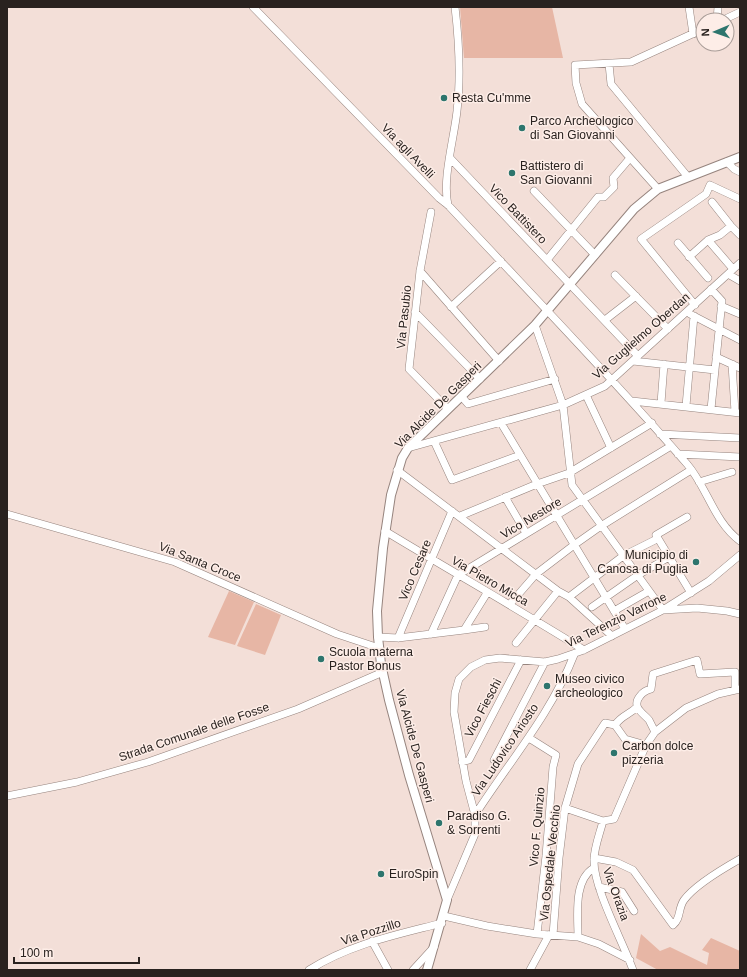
<svg xmlns="http://www.w3.org/2000/svg" width="747" height="977" font-family="Helvetica,sans-serif">
  <style>
    .green { fill: #e7b6a5 }
    .lines { fill: none; stroke-linecap: round; stroke-linejoin: round }
    .minor-casing { stroke: #96847e; stroke-width: 8 }
    .tertiary-casing { stroke: #96847e; stroke-width: 10 }
    .minor { stroke: #fff; stroke-width: 7 }
    .tertiary { stroke: #fff; stroke-width: 8 }
    .poi-dot { fill: #2d756d; stroke: #fdede7; stroke-width: 1.5 }
    .labels { text-anchor: middle; dominant-baseline: central; stroke-width: 3; stroke-linejoin: round; paint-order: stroke }
    .poi-label { font-size: 12px; fill: #29221f; stroke: #fdede7; text-anchor: start }
    .street-label { font-size: 12px; fill: #29221f; stroke: #fdede7 }
  </style>
  <rect width="100%" height="100%" fill="#f3dfd8"/>
  <path class="green" d="M460,7H552L563,58H464Z
    M229,591L254,602L235,645L208,637Z
    M256,604L281,615L265,655L237,646Z
    M641,934L660,951L670,947L707,965L709,953L702,950L711,938L740,951V970H658L636,958Z"/>
  <g class="lines">
    <defs>
      <path id="minor" d="M253,7L439,198L448,205C528,291 610,375 687,464C707,487 714,522 740,541
        M689,7L693,34
        M717,20L718,7
        M723,20L740,12
        M609,64L611,84L688,177
        M450,158L638,356
        M727,162L734,169L740,172
        M658,189L582,104L576,83L575,65L631,62L703,29
        M534,191L595,255
        M712,202L731,226L740,235
        M448,205C442,179 454,139 457,111C461,76 459,41 455,7
        M431,212L420,271L409,369L448,409
        M708,240L733,269
        M678,243L708,278
        M689,257L708,240L720,235L731,226
        M547,260L598,197H604L614,187L613,178L630,158
        M420,271L499,361
        M728,274L740,281
        M615,275L668,329
        M711,289L722,301L711,409
        M695,305L641,239L706,194L710,185L740,199
        M721,306L740,314
        M451,307L501,261
        M415,312L480,379
        M690,314L740,340
        M605,320L636,296
        M535,325L563,405L572,485L663,610L697,608L727,611L740,614
        M716,357L740,368
        M633,361L715,370
        M732,364L735,412
        M586,395L611,448
        M462,397L468,404L555,379
        M632,401L740,413
        M661,403L664,364
        M686,406L694,316
        M501,423L625,629
        M660,434L740,438
        M434,441L452,480L520,455
        M408,448L563,405L605,386L740,263
        M678,454L740,457
        M397,470L558,591L569,597L612,636
        M699,482L732,472
        M505,497L526,533
        M7,514L175,562L337,634L379,648
        M460,516L537,484L569,473L652,423
        M687,517L656,535L691,593
        M385,531C451,571 518,609 584,650
        M569,597L623,556L657,539
        M510,604L536,574L574,545L601,526L691,470
        M592,607L638,575L669,557
        M614,611L649,591
        M464,630L485,627
        M431,634L458,575L671,446
        M378,637L398,638L464,630L487,593
        M398,638L452,511
        M516,643L558,591
        M615,725L625,739L646,745
        M655,732C653,728 651,724 649,720C643,713 631,707 640,696C643,692 646,690 651,689L653,674L697,660L700,674L735,672V689
        M529,738L556,755L553,767L546,856L537,934
        M494,760L545,662
        M462,762L469,760L521,660
        M7,796L77,782L148,762L298,709L383,672
        M565,808L603,821
        M475,815C509,762 551,714 574,655
        M594,858L616,862L633,870L673,925C681,919 678,908 684,900C695,885 724,868 740,859
        M599,887L622,892L634,911
        M447,900L475,834V815L466,781L454,712L455,693L459,679L471,667L485,660L500,658L545,662L558,659L584,650L663,610L709,581L740,555
        M444,916L487,926L537,934L578,937L599,944L630,960
        M553,935L559,858L565,808L578,764L605,723L615,725C622,715 629,715 637,707
        M578,937C578,916 573,880 594,868
        M372,941L388,970
        M309,970C350,944 396,935 442,923
        M413,970L434,947
        M530,970L549,935
        M633,970C623,942 593,887 594,860C594,848 600,833 603,821L614,819L646,745L655,732L686,708L718,694L740,689"/>
      <path id="tertiary" d="M427,970L447,900L409,775L389,700L381,664L378,637L377,611L383,548L391,495L402,458L408,448L535,325L634,209L658,189L740,157"/>
    </defs>
    <use href="#minor" class="minor-casing"/>
    <use href="#tertiary" class="tertiary-casing"/>
    <use href="#minor" class="minor"/>
    <use href="#tertiary" class="tertiary"/>
  </g>
  <g class="poi-dot">
    <circle cx="444" cy="98" r="4"/>
    <circle cx="522" cy="128" r="4"/>
    <circle cx="512" cy="173" r="4"/>
    <circle cx="696" cy="562" r="4"/>
    <circle cx="321" cy="659" r="4"/>
    <circle cx="547" cy="686" r="4"/>
    <circle cx="614" cy="753" r="4"/>
    <circle cx="439" cy="823" r="4"/>
    <circle cx="381" cy="874" r="4"/>
  </g>
  <g class="labels">
    <g class="poi-label">
      <text x="452" y="98">Resta Cu'mme</text>
      <text x="530" y="121">Parco Archeologico<tspan x="530" dy="14">di San Giovanni</tspan></text>
      <text x="520" y="166">Battistero di<tspan x="520" dy="14">San Giovanni</tspan></text>
      <text x="688" y="555" text-anchor="end">Municipio di<tspan x="688" dy="14">Canosa di Puglia</tspan></text>
      <text x="329" y="652">Scuola materna<tspan x="329" dy="14">Pastor Bonus</tspan></text>
      <text x="555" y="679">Museo civico<tspan x="555" dy="14">archeologico</tspan></text>
      <text x="622" y="746">Carbon dolce<tspan x="622" dy="14">pizzeria</tspan></text>
      <text x="447" y="816">Paradiso G.<tspan x="447" dy="14">&amp; Sorrenti</tspan></text>
      <text x="389" y="874">EuroSpin</text>
    </g>
    <g class="street-label">
      <text transform="translate(408 151) rotate(46)">Via agli Avelli</text>
      <text transform="translate(518 214) rotate(46)">Vico Battistero</text>
      <text transform="translate(404 317) rotate(-84)">Via Pasubio</text>
      <text transform="translate(641 336) rotate(-41)">Via Guglielmo Oberdan</text>
      <text transform="translate(438 405) rotate(-45)">Via Alcide De Gasperi</text>
      <text transform="translate(531 518) rotate(-31)">Vico Nestore</text>
      <text transform="translate(200 562) rotate(22)">Via Santa Croce</text>
      <text transform="translate(415 570) rotate(-67)">Vico Cesare</text>
      <text transform="translate(490 581) rotate(30)">Via Pietro Micca</text>
      <text transform="translate(616 620) rotate(-26)">Via Terenzio Varrone</text>
      <text transform="translate(483 708) rotate(-62)">Vico Fieschi</text>
      <text transform="translate(194 732) rotate(-19)">Strada Comunale delle Fosse</text>
      <text transform="translate(415 746) rotate(75)">Via Alcide De Gasperi</text>
      <text transform="translate(505 750) rotate(-56)">Via Ludovico Ariosto</text>
      <text transform="translate(537 827) rotate(-85)">Vico F. Quinzio</text>
      <text transform="translate(550 863) rotate(-84)">Via Ospedale Vecchio</text>
      <text transform="translate(616 894) rotate(70)">Via Orazia</text>
      <text transform="translate(371 932) rotate(-18)">Via Pozzillo</text>
    </g>
  </g>
  <rect width="747" height="977" fill="none" stroke="#29221f" stroke-width="16"/>
  <g transform="translate(715 32) rotate(268)"><circle r="19" fill="#fdede7" stroke="#a89c97"/>
  <path d="M0-3L7 15L0 10L-7 15Z" fill="#2d756d"/>
  <text y="-6" font-size="11" font-weight="bold" text-anchor="middle" fill="#29221f">N</text>
  </g>
  <path d="M14 957v6h125v-6" fill="none" stroke="#29221f" stroke-width="2"/>
  <text x="20" y="957" font-size="12" fill="#29221f" stroke="#fdede7" stroke-width="3" paint-order="stroke">100 m</text>
</svg>
